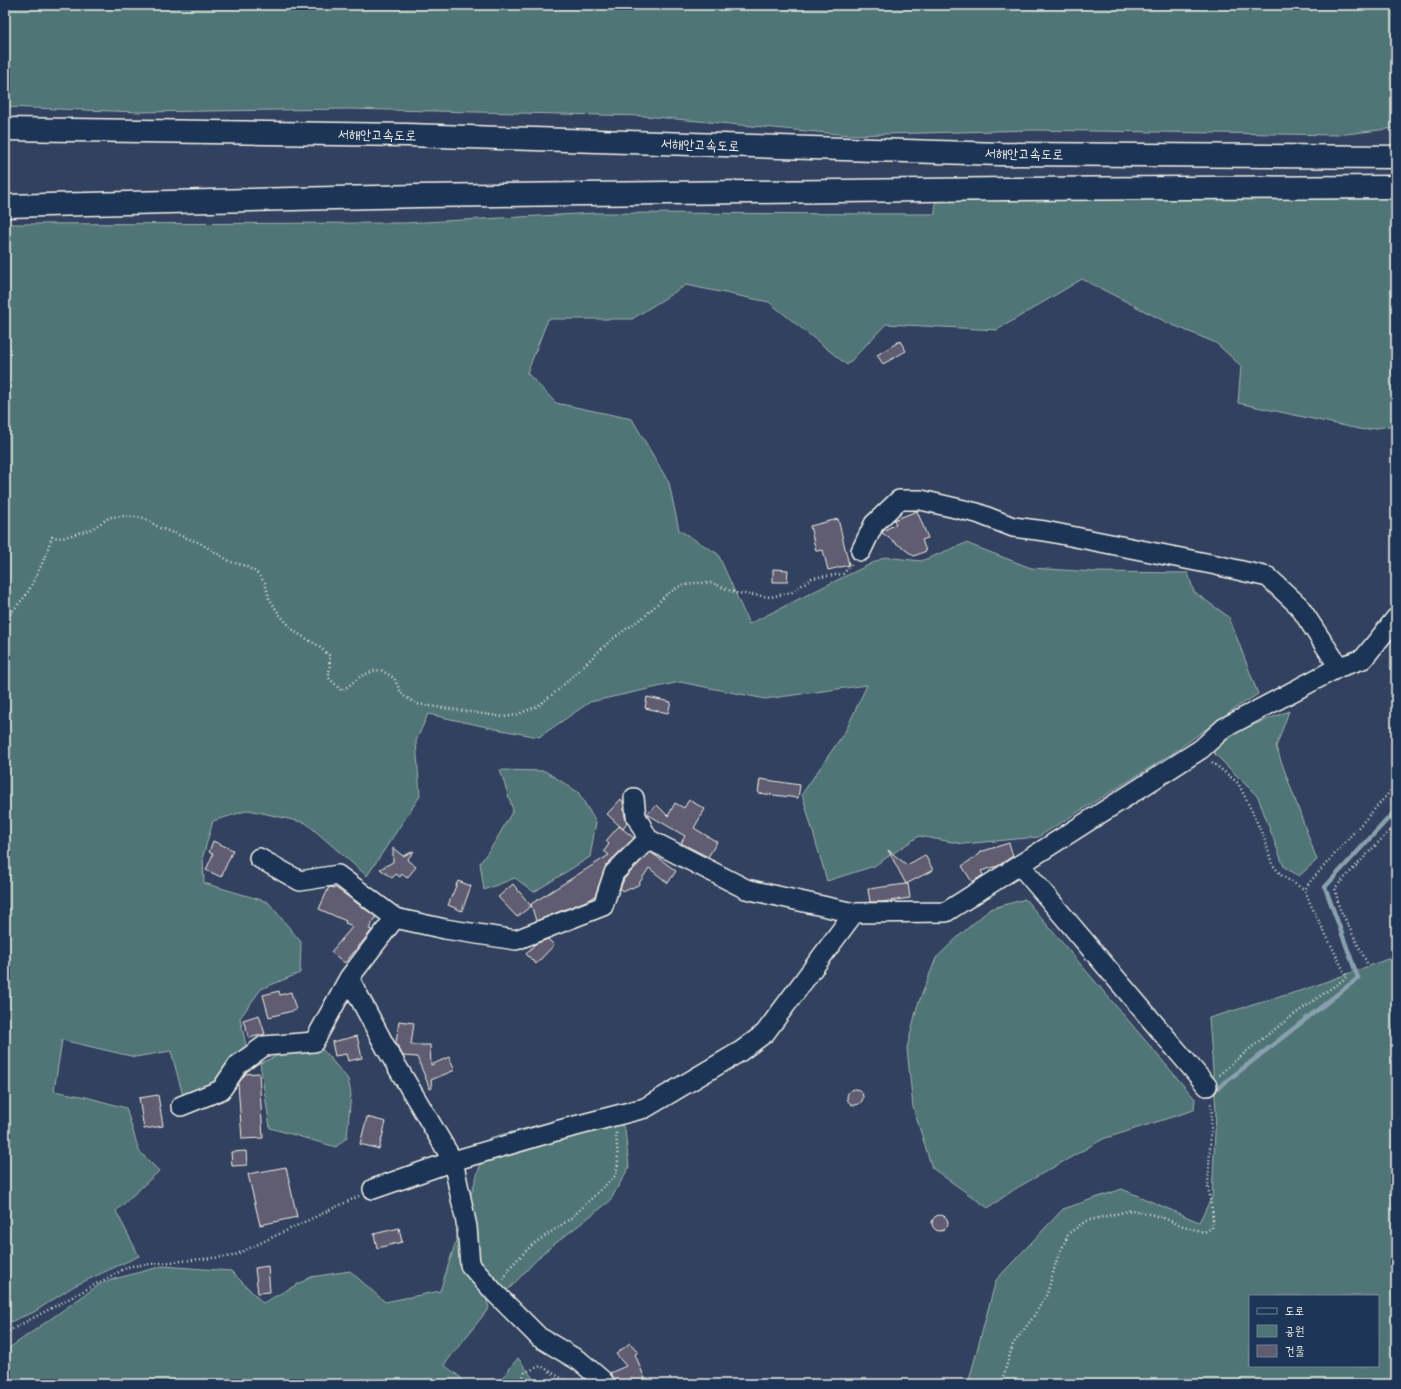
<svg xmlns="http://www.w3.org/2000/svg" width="1401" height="1389" font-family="Itim,'Poor Story',sans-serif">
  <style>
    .green { fill: #4f7476; stroke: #a2b2af; fill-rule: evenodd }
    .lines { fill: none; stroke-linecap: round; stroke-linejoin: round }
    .stream { stroke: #89a1ae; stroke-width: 4.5 }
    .building { fill: #615c71; stroke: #f4f1e8 }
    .minor-casing { stroke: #f4f1e8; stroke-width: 22 }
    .highway-casing { stroke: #f4f1e8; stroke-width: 25 }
    .path { stroke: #f4f1e8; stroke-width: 2.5; stroke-dasharray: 1 3; stroke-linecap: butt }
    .minor { stroke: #1d3557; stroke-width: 19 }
    .highway { stroke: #1d3557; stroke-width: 22 }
    .labels { text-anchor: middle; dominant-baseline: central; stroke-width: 3; stroke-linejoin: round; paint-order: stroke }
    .street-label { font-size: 14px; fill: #f4f1e8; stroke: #1d3557 }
  </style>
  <rect width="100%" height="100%" fill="#31415f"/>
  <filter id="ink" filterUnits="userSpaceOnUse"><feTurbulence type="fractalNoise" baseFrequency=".025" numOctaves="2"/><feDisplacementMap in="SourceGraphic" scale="8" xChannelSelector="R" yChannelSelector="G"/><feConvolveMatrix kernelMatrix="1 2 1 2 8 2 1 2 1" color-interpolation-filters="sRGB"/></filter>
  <g filter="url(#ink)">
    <path class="green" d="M5,5H1396V128L1338,135L1033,130L849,135L644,116L349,109L138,112L5,107Z
      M936,195L1396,197V425L1364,430L1238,403L1241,366L1216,343L1168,323L1082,279L997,330L886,324L847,365L769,302L686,285L632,319H548L527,373L556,403L632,419L669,483L679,530L718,554L749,624L821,588L885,557L921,561L966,543L1031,568L1095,572L1188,573L1194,592L1229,617L1258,694L1234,709L1170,755L1038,837L963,844L919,836L874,866L827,881L802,794L846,730L867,685L765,699L680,682L590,702L539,737L496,729L428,714L416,741L420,796L367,876L306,823L249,810L213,821L203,856L204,883L268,902L301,942L300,973L261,989L240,1018L248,1055L219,1083L183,1096L171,1051L135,1057L62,1040L54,1091L86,1097L126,1108L139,1151L159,1171L116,1211L139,1256L74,1286L34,1312L5,1324V224L405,223L596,213L935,214Z
      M1289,711L1276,747L1317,860L1299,876L1284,867L1258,797L1212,751L1240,730Z
      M500,770L545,771L578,792L596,822L590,857L534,892L515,878L484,890L480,863L495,842L513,810Z
      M1025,899L1195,1099L1194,1110L1103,1139L1015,1189L988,1208L932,1168L913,1107L907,1048L917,1007L936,958L960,935L990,909Z
      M1396,956V1384H968L996,1280L1063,1209L1122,1189L1199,1222L1212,1197L1216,1111L1209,1018L1306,989ZM1250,1296H1378V1366H1250Z
      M323,1050L348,1079L351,1094L347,1137L336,1147L270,1128L260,1063L282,1054Z
      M608,1107L625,1129L629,1167L610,1201L543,1253L508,1290L485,1293L489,1308L444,1365L460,1377L466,1384H5V1351L103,1282L163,1266L231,1271L263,1303L311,1277L350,1271L385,1302L440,1291L489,1138Z
      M518,1358L537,1384H497Z"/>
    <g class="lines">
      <path class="stream" d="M1218,1088L1358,978L1325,887L1396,810"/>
    </g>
    <path class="building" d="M900,341L906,351L883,364L877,355Z
      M917,511L928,538L922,540L926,551L914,556L882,533L883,531L896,524L894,520Z
      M838,519L849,565L828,570L823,550L816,551L810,526Z
      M773,569L788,570L787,582H773Z
      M647,697L671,702L668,713L645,708Z
      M760,779L800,785L798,798L758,793Z
      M621,799L623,802L625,817L627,823L623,829L607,814Z
      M689,800L705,809L694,828L717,842L708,857L681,843L685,836L647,814L657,805L668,816L675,803L684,808Z
      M619,826L634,838L606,865L595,896L591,899L536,921L531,904L609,855L604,851L609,844L606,841Z
      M213,841L233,850L221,877L206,870L213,854L209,852Z
      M1009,843L1013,856L998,866L981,871L983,875L972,882L962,866L981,853L980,852Z
      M393,848L403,856L414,851L407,860L416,867L407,878L402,874L400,877L396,874L392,878L380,869L393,862Z
      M888,850L907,865L925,855L933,870L906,884H908L910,898L882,902H870L868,889L906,884Z
      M650,852L656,856L676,871L668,883L649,868L638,885L625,891L620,889L624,879Z
      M458,881L471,886L462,911L448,905Z
      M513,884L531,906L517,917L498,897Z
      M329,887L336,888L376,917L369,929L372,930L345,963L331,952L353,926L345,923L346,921L319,909Z
      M548,939L554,945L536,964L526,954L535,944Z
      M279,991L280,995L291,992L296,1010L269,1017L263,995Z
      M259,1015L265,1034L249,1038L243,1020Z
      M399,1021L414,1023L411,1045H430L431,1065L449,1057L455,1070L431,1080L432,1088L430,1089L417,1057L403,1056L396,1043Z
      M357,1036L362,1058L348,1061L346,1054L335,1056L332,1042Z
      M259,1073L263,1138L242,1139L238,1084L245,1074Z
      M847 1097a8 8 0 1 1 16 0a8 8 0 1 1-16 0Z
      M158,1095L163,1126L144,1129L139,1098Z
      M367,1117L386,1122L379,1149L360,1144Z
      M246,1151L247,1165L232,1166L231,1152Z
      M286,1167L297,1217L260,1225L248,1174Z
      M932 1223a8 8 0 1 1 16 0a8 8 0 1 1-16 0Z
      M399,1228L402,1242L377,1248L374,1234Z
      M268,1266L270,1292L258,1293L255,1268Z
      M630,1343L638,1352L635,1354L647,1384H616L614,1378L610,1373L626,1366L616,1354Z"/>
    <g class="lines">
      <defs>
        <path id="minor" d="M861,551L874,524L899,500H921L977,513L1013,527L1045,531L1216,565L1268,577L1299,606L1339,667
          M634,798L636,816L648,839
          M259,858L300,881L338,875L395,918
          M1020,865L1207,1086
          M181,1106L221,1090L238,1065L264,1046L314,1042L349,978
          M373,1189L453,1161L556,1131L645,1108L741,1051L765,1033L854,913
          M605,1384L602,1380L581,1362L539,1337L495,1293L470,1265L467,1227L453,1161L386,1048L349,978L395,918L445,929L516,940L603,906L614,873L648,839L746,889L854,913L946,912L1201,749L1224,728L1339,667L1363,659L1396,618"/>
        <path id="highway" d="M5,129L407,135L1000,154L1396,157
          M5,206L419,196L1008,189L1396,187"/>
      </defs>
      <use href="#minor" class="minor-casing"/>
      <use href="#highway" class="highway-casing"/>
      <path class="path" d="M5,620L27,594L42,564L52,537L62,538L92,529L110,517L125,516L144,518L160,528L200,543L231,562L243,565L256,572L265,583L269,598L279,614L295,632L317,645L330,656L329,678L342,691L361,676L374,671L381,670L394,678L402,695L417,704L504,717L516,715L538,706L558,690L611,640L646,615L666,595L680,586L695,583H712L736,593L771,597L792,592L812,578L843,574L852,564
        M1212,762L1238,783L1252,811L1266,843L1272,864L1282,876L1305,890
        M1367,963L1339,907L1335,888L1396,824
        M1219,1075C1259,1039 1303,1008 1347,977L1309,901L1305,890L1309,883L1396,785
        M503,1279L510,1267L532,1245L570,1219L616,1175L618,1161L616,1132
        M5,1333L130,1266L233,1256L359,1196
        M520,1384L525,1372L541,1366L566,1381L569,1384
        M1001,1384L1013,1344L1032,1319L1047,1294L1057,1259L1069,1233L1086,1221L1132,1210L1161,1217L1183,1226L1204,1232L1212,1228L1213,1216L1208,1187L1212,1109L1210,1101"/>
      <use href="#minor" class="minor"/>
      <use href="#highway" class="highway"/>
    </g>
  </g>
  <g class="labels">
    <g class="street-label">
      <text transform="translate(377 135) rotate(1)">서해안고속도로</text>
      <text transform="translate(700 145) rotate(2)">서해안고속도로</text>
      <text transform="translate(1024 154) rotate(1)">서해안고속도로</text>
    </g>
  </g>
  <rect width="1401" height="1389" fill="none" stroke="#1d3557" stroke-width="20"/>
  <rect x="10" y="10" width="1381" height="1369" fill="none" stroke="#f4f1e8" stroke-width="1.5" filter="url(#ink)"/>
  <rect x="1249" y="1295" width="130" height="72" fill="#1d3557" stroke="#738091"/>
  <rect x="1257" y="1308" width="20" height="6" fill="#1d3557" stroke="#738091"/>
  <text x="1285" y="1315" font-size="12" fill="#f4f1e8">도로</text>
  <rect x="1257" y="1325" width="20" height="12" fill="#4f7476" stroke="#738091"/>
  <text x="1285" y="1335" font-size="12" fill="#f4f1e8">공원</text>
  <rect x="1257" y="1345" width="20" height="12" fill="#615c71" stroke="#738091"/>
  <text x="1285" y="1355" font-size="12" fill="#f4f1e8">건물</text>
</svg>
